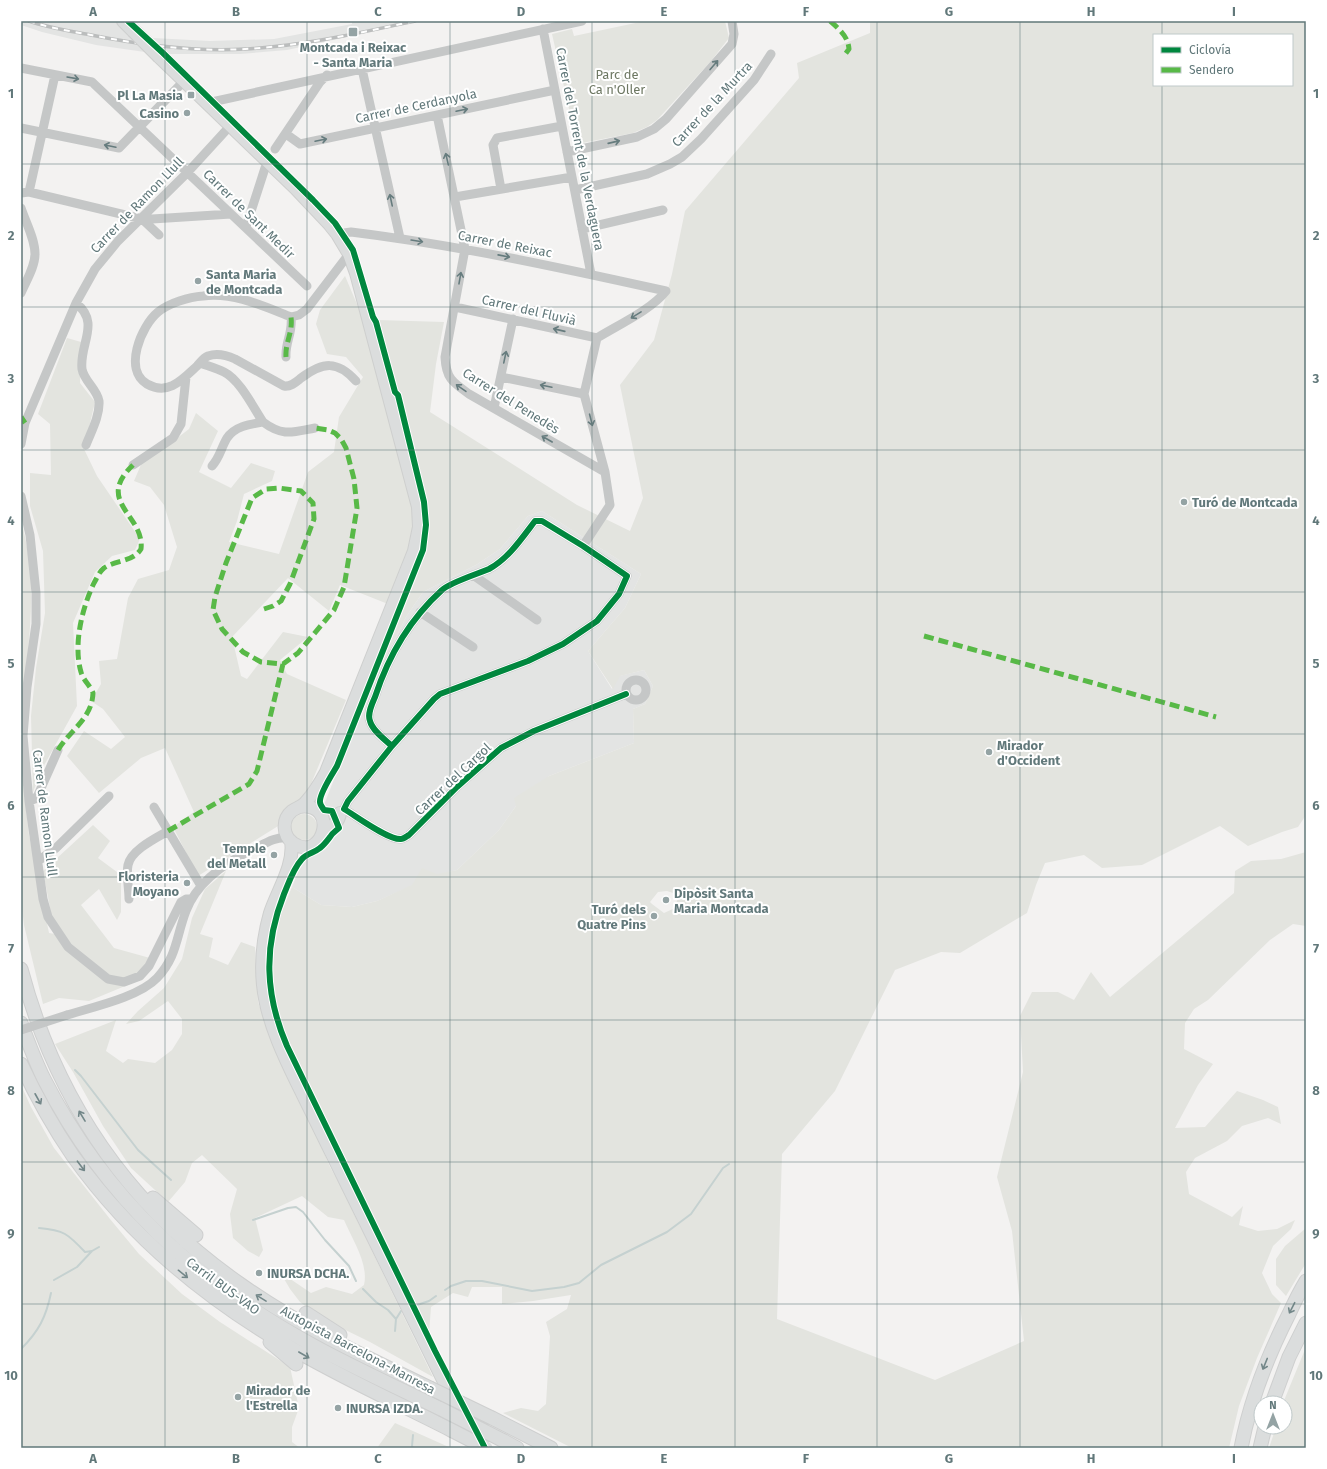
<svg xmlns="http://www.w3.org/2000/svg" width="1327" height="1469" font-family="'Fira Sans',sans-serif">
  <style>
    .built { fill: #e3e4e3 }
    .green { fill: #e3e4df; fill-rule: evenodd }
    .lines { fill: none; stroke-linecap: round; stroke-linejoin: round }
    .stream { stroke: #c5d1d0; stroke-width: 2 }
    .major-casing { stroke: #cecfce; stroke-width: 14 }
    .highway-casing { stroke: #cecfcf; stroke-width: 15 }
    .minor { stroke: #c5c7c7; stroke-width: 9 }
    .major { stroke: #dbdddd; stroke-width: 12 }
    .highway { stroke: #dbdddd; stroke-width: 13 }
    .rail-casing { stroke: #bbbdbd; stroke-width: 3.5 }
    .rail { stroke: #fff; stroke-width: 2; stroke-dasharray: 6; stroke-linecap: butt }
    .major-bridge-casing { stroke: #cecfce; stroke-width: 14; stroke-linecap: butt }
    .highway-bridge-casing { stroke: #cecfcf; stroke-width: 15; stroke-linecap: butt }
    .minor-bridge { stroke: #c5c7c7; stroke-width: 9 }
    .major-bridge { stroke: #dbdddd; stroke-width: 12 }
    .highway-bridge { stroke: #dbdddd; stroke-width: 13 }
    .quiet { stroke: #58b947; stroke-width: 5; stroke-dasharray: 10 5; stroke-linecap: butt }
    .cycleway-casing { stroke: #fff; stroke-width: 8 }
    .cycleway { stroke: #00873e; stroke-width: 6 }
    .oneway { stroke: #667c7e }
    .oneway2 { stroke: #738789 }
    .grid { fill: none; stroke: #61787a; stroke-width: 1; stroke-opacity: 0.55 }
    .poi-dot { fill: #94a3a4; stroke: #fff; stroke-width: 1.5 }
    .labels { text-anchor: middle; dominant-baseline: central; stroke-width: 4; stroke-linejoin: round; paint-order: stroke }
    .poi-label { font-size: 13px; font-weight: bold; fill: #61787a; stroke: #fff; text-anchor: start }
    .park-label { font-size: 13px; fill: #6e7863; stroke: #fff }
    .street-label { font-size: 13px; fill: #61787a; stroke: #fff }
    .neatline { fill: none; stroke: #61787a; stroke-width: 1.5 }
    .grid-label { font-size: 13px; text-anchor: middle; font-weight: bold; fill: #61787a }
  </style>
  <rect width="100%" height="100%" fill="#f3f2f1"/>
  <path class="built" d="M21,21H135L153,38L210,41L274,39L352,24V21L362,22L367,21H421L287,50L240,54H168L145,52L96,45L42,32L21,25Z
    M542,511L641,574L625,608L588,651L612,689L619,676L644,670L653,686L645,704L633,709L634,743L549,776L516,806L499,830L457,870L437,875L377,901L352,907L321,905L292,887L365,700L406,617L423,592L476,565L500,549L528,516Z"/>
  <path class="green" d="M645,21H725L729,38L711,61L657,120L647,127L633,133L577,144L552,34L572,29L574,36Z
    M870,21H1306V815L1298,827L1282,832L1248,846L1220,826L1142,865L1102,868L1084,855L1045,863L1036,885L1027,913L960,953L941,952L895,970L835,1091L782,1154L777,1319L935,1380L1024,1341L1012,1231L997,1177L1023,1072L1020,1016L1032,992H1058L1074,1000L1091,972L1110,997L1234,893L1235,871L1251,861L1281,859L1306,852V926L1293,924L1270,940L1208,1000L1194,1009L1185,1023L1184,1049L1213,1064L1198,1085L1175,1128L1205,1127L1237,1091L1263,1100L1278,1107L1281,1124L1268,1118L1242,1126L1227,1141L1195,1158L1186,1172L1189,1194L1232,1217L1243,1206L1239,1225L1258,1231L1277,1229L1295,1220L1291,1229L1273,1246L1262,1273L1272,1294L1281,1303L1257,1358L1239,1406L1229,1448H572L503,1413L521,1408L538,1411L546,1404L550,1336L546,1322L567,1309L571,1295L533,1301L502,1304V1287H472L468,1297L453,1293L431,1307L429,1334L318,1104L285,1039L270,986L274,948L281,913L292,887L321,905L352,907L377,901L412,885L422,868L437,874L457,870L499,830L516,806L514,798L549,776L634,743L633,709L645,704L653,686L644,670L620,676L613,689L588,651L625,608L641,574L542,511L528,516L500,549L476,565L423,592L406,617L365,700L421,562L388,604L340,585L329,611L288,578L232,637L241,676L247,679L283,632L308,637L280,660L287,674L346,700L311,784L300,803L283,823L198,876L173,827L194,812L165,748L141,758L99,793L67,756L84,731L111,749L125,737L103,709L91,701L101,684L99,661L117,659L128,598L138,579L169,570L177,547L164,505L150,487L134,481L143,460L163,449L189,429L196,413L218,431L199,472L231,488L251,463L275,471L272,481L244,494L237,521L229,542L279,554L308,472L334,452L339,417L363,377L346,357L327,354L316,324L320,310L345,276L365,323L378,320L444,322L436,364L430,412L577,505L630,531L643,498L620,385L654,340L672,274L685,211L799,78L797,63L870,33ZM1154,35H1292V85H1154ZM667,891L673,893L678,897L675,908L664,913L652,904L650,902L658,892Z
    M67,338L81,342L80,383L95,402L84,449L97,476L140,539L135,550L112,556L95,572L73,623L77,706L42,769L33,792L31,716L36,668L45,613L43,551L30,506V473L51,475L50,424L38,414Z
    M21,521C39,583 29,645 21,707Z
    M21,764L29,835L49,933L55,934L43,871L93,825L110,841L98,858L121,875V912L117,920L99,889L81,905L114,948L150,958L142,979L89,1001L59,998L43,1004L24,925L21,899Z
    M291 827a13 13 0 1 1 26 0a13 13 0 1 1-26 0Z
    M226,871L200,934L213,938L209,957L228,965L241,942L255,947L258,1002L277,1053L317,1136L330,1167L339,1183L433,1377L370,1342L323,1319L300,1302L290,1289L280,1272L311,1293L326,1287L352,1294L364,1285C369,1264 352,1239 344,1220L328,1217L302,1196L255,1218L263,1250L259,1257L248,1251L233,1238L230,1214L237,1189L202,1155L192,1163L185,1182L168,1202L131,1168L103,1126L73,1072L55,1044L116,1020L106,1051L123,1063L128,1059L155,1063L172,1050L182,1034V1019L168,1001L139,1021L126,1024L138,1011L164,988L182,959L192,918L205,889Z
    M21,1085L31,1107L54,1148L110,1219L139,1254L182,1294L220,1322L290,1367L299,1408L292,1427V1442L300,1448H21Z
    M1306,1228V1263L1286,1296L1276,1285V1259L1285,1246Z
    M1306,1347L1305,1448H1269L1276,1427H1285V1403H1283Z
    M395,1423L451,1448H377Z"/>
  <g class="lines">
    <path class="stream" d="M75,1070L81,1076L138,1150L171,1180
      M253,1220L288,1208L296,1207L303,1212L325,1240L349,1266L356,1281
      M39,1228C64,1230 68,1234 85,1252L92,1251
      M54,1280L77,1267L92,1251L99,1247
      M363,1289L376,1302L388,1310L396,1319
      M445,1290L451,1286L466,1281H482L532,1291L564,1287L579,1283L601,1265L667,1232L691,1214L723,1168L729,1164
      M417,1305L429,1301L436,1296
      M395,1331L396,1319L401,1311
      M21,1349C39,1331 46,1317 51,1293
      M413,1435L412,1446L413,1448"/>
    <defs>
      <path id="major" d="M123,21L133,31
        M159,57L295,188L329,224L337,234L349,254L356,273L418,507L419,527L414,551L326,772C320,783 313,794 305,803C301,807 296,808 292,811C282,819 282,835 293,843C324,864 340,801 299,807
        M323,832C331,827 339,823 340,813
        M291,841C295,865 277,891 270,913C251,980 268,1024 297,1083L475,1445"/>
      <path id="highway" d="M21,969C56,1101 128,1206 240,1284C299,1326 365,1357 430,1388
        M21,1023C28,1042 35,1061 44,1079C105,1199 197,1282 314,1346C356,1369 399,1388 441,1409
        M21,1064C36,1096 53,1127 73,1156C128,1233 200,1294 281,1342C336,1375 394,1401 451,1430
        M153,1198L196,1235
        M306,1313L340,1335
        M270,1342L296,1364
        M1272,1403L1289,1357L1306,1323
        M492,1418L551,1448
        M504,1441L517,1448
        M1241,1448C1250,1401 1267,1357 1289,1314C1294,1303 1300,1291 1306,1281
        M1260,1448L1265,1427"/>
    </defs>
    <use href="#major" class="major-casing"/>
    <use href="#highway" class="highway-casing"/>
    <path class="minor" d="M543,29L591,274
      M21,68L92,82L307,286
      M362,69L400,238
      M207,103L582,21
      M437,115L465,249L445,357C446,378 452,382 469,394L605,472
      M21,128L119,148L184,81
      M286,134L300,144L555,90
      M275,149L320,82L327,75
      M567,152L637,137L654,129L666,119L732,44L734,34L732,21
      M501,189L493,145L497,138L562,126
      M575,190L647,174L670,164L682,157L701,139L754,80L771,54
      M29,192L55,75
      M21,193L29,192L142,219H152L231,214
      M455,197L572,177
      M21,208C26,223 35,239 35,254C35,267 26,281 21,293
      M142,219L159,235
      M246,227L265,168
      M582,229L663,210
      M337,234L351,232C457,245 562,268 666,291C651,310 618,325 597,338L584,394L605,472L610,505L583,546
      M349,254L307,309L299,315L291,317C263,306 234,292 203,296C189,297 169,303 158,312C141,326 123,370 147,384C168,396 182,380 197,366C200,363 203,358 208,356C217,353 226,355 235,359L284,386C291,387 296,382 301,378C323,362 337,360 356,381
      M76,303C101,323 79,344 82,369C84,381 97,389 99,401C100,416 91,432 86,445
      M455,307L597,338
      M286,357C285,342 293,333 291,317
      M200,363C208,366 216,368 224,372C240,380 253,407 263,422
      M501,377L584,394
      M494,408L513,319
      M21,444L25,423L76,303L95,269L118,241L187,173L230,126
      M133,465L173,438L181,424L186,377
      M212,466C220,457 221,448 227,438C235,426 251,424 263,422C283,437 293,432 315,428
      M21,496L30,535L36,593V624L27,687L23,736L29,801L43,899L48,917L68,947L108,979L124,982L140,976L149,966L181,902L186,899H192
      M473,575L537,620
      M420,612L473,647
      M626 690a10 10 0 1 1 20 0a10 10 0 1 1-20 0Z
      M392,746C385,740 372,730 370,721C367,714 372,704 375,697C388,657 410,619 442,590C449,583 477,574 489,569C508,559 522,538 535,521H542L583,546L627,576L619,594L597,621L563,644L528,661L440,694L434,699L392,746L348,801L344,809C356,816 388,840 401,839C404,839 407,836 409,835L457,787L501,748L534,731L626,694
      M29,801L35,799L38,795L58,750
      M154,807L201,886
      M38,861L56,848L109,796
      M129,899C129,888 126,875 128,865C131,850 156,838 168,831
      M67,1015C93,1007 139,997 157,978C177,957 176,937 186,911C197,882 226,862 254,849C264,844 276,836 288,838"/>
    <use href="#major" class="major"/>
    <use href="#highway" class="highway"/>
    <defs>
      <path id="rail" d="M29,21C49,28 70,31 91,35C141,45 193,52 245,49C302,46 359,33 415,21"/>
    </defs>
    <use href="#rail" class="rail-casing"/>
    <use href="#rail" class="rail"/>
    <defs>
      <path id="major-bridge" d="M133,31L159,57"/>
      <path id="highway-bridge" d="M430,1388L492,1418
        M441,1409L504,1441
        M451,1430L486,1448"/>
    </defs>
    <use href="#major-bridge" class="major-bridge-casing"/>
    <use href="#highway-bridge" class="highway-bridge-casing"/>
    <path class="minor-bridge" d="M21,1030L67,1015"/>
    <use href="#major-bridge" class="major-bridge"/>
    <use href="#highway-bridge" class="highway-bridge"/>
    <path class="quiet" d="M830,21C839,29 848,36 849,49L843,57
      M286,357C285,342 293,333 291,317
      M21,417L25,423
      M264,609L273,606L281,601L290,584L314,519L313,503L301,491L279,488L266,489L252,498L226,563L215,597L213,610L222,629L243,652L261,662L283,664L298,653L334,610L344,587L357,508L354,479L346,448L341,439L335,433L328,430L315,428
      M924,636L1216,717
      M58,750C70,730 92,719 93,693C90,685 83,680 81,672C73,645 82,608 94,583C97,578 99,572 104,568C116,560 133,562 141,549C145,515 94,502 133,465
      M168,831L249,784L257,771L283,664"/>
    <defs>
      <path id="cycleway" d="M128,21L163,53L313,200L335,223L353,250L373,317L376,322L395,392L398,395L424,502L426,525L423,550L337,766C333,773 319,794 320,802C320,805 323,808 324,810L332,811L339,828C336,831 332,833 330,837C327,841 324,845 320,848C314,853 307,853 302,859C293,869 289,882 284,894C263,947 265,995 287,1046L435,1351L485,1448
        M392,746C385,740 372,730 370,721C367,714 372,704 375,697C388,657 410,619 442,590C449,583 477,574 489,569C508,559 522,538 535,521H542L583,546L627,576L619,594L597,621L563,644L528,661L440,694L434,699L392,746L348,801L344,809C356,816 388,840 401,839C404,839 407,836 409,835L457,787L501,748L534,731L626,694"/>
    </defs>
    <use href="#cycleway" class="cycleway-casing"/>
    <use href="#cycleway" class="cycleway"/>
  </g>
  <defs><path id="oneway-shaft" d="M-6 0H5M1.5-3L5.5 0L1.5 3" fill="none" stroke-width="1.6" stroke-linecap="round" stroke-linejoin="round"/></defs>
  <g class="oneway">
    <use href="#oneway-shaft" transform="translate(714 65) rotate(-49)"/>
    <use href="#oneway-shaft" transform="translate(73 78) rotate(10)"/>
    <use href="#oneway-shaft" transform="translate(462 110) rotate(-12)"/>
    <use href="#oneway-shaft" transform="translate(321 140) rotate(-12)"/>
    <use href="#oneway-shaft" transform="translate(614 142) rotate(-13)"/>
    <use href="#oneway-shaft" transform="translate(110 146) rotate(-168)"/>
    <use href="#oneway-shaft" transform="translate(447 159) rotate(-103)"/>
    <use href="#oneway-shaft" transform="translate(391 200) rotate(-102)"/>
    <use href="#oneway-shaft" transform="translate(417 241) rotate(9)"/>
    <use href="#oneway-shaft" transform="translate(504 256) rotate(11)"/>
    <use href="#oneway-shaft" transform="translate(460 278) rotate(-80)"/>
    <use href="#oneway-shaft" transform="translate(636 315) rotate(148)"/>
    <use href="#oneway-shaft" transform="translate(559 330) rotate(-167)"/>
    <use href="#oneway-shaft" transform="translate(505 357) rotate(-78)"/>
    <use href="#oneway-shaft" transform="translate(546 386) rotate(-168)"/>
    <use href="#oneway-shaft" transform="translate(461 388) rotate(-145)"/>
    <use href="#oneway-shaft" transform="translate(591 420) rotate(76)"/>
    <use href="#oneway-shaft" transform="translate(547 439) rotate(-150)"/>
  </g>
  <g class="oneway2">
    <use href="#oneway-shaft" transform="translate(38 1099) rotate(61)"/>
    <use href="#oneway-shaft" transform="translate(82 1116) rotate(-121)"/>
    <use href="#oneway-shaft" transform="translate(81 1166) rotate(53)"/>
    <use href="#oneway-shaft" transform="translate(183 1274) rotate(39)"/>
    <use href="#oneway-shaft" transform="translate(261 1298) rotate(-148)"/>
    <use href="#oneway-shaft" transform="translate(1292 1308) rotate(117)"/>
    <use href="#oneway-shaft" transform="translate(304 1355) rotate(30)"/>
    <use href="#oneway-shaft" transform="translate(1265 1364) rotate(112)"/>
  </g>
  <path class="grid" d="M165,21V1448M307,21V1448M450,21V1448M592,21V1448M735,21V1448M877,21V1448M1020,21V1448M1162,21V35M1162,85V1448M21,164H1306M21,307H1306M21,450H1306M21,592H1306M21,734H1306M21,877H1306M21,1020H1306M21,1162H1306M21,1304H1306"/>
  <g class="poi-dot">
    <rect x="348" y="27" width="10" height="10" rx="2"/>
    <rect x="187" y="91" width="8" height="8" rx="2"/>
    <circle cx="187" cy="113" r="4"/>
    <circle cx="198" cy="281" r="4"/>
    <circle cx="1184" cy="502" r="4"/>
    <circle cx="989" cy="752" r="4"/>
    <circle cx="274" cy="855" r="4"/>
    <circle cx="187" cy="883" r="4"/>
    <circle cx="666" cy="900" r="4"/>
    <circle cx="654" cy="916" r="4"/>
    <circle cx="259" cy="1273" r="4"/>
    <circle cx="238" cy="1397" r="4"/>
    <circle cx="338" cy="1408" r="4"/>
  </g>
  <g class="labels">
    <g class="poi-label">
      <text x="353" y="47" text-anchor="middle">Montcada i Reixac<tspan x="353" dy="15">- Santa Maria</tspan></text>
      <text x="183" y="95" text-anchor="end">Pl La Masia</text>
      <text x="179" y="113" text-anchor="end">Casino</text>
      <text x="206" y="274">Santa Maria<tspan x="206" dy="15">de Montcada</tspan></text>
      <text x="1192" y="502">Turó de Montcada</text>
      <text x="997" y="745">Mirador<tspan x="997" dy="15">d'Occident</tspan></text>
      <text x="266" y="848" text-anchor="end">Temple<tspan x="266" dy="15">del Metall</tspan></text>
      <text x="179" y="876" text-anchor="end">Floristeria<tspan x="179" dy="15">Moyano</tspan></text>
      <text x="674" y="893">Dipòsit Santa<tspan x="674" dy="15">Maria Montcada</tspan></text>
      <text x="646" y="909" text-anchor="end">Turó dels<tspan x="646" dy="15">Quatre Pins</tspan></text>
      <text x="267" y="1273">INURSA DCHA.</text>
      <text x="246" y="1390">Mirador de<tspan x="246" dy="15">l'Estrella</tspan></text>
      <text x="346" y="1408">INURSA IZDA.</text>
    </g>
    <g class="park-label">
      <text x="617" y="74">Parc de<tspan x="617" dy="15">Ca n'Oller</tspan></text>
    </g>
    <g class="street-label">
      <text transform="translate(712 104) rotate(-47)">Carrer de la Murtra</text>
      <text transform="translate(416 106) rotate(-12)">Carrer de Cerdanyola</text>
      <text transform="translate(580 149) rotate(79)">Carrer del Torrent de la Verdaguera</text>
      <text transform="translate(137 205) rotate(-46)">Carrer de Ramon Llull</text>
      <text transform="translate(249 214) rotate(44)">Carrer de Sant Medir</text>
      <text transform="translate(505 244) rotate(11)">Carrer de Reixac</text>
      <text transform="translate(529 310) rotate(13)">Carrer del Fluvià</text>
      <text transform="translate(511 401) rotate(32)">Carrer del Penedès</text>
      <text transform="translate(453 779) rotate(-43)">Carrer del Cargol</text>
      <text transform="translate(45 813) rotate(83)">Carrer de Ramon Llull</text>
      <text transform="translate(223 1286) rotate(36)">Carril BUS-VAO</text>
      <text transform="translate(358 1350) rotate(28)">Autopista Barcelona-Manresa</text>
    </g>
  </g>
  <rect width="1327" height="1469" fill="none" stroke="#ffffff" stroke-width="44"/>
  <rect x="1153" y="34" width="140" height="52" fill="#ffffff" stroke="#c0c9ca"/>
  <rect x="1161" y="47" width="20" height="6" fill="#00873e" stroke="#c0c9ca"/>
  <text x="1189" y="54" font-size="12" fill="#61787a">Ciclovía</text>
  <rect x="1161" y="67" width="20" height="6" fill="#58b947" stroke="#c0c9ca"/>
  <text x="1189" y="74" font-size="12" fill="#61787a">Sendero</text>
  <g transform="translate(1273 1415)"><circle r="19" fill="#ffffff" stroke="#c0c9ca"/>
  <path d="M0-3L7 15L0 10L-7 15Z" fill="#94a3a4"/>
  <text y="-6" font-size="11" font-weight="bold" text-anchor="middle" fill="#61787a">N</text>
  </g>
  <rect x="22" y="22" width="1283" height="1425" class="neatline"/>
  <g class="grid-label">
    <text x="93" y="16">A</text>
    <text x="236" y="16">B</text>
    <text x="378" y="16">C</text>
    <text x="521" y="16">D</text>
    <text x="664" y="16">E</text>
    <text x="806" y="16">F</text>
    <text x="949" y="16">G</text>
    <text x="1091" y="16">H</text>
    <text x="1234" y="16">I</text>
    <text x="11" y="98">1</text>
    <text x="1316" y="98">1</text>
    <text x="11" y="240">2</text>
    <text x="1316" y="240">2</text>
    <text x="11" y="383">3</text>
    <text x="1316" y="383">3</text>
    <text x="11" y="525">4</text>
    <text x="1316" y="525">4</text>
    <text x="11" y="668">5</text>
    <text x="1316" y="668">5</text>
    <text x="11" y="810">6</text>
    <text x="1316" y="810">6</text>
    <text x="11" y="953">7</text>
    <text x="1316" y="953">7</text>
    <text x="11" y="1095">8</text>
    <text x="1316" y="1095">8</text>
    <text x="11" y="1238">9</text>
    <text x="1316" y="1238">9</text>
    <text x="11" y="1380">10</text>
    <text x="1316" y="1380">10</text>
    <text x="93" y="1463">A</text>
    <text x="236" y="1463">B</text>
    <text x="378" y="1463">C</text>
    <text x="521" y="1463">D</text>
    <text x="664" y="1463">E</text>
    <text x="806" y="1463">F</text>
    <text x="949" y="1463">G</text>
    <text x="1091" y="1463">H</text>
    <text x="1234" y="1463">I</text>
  </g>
</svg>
